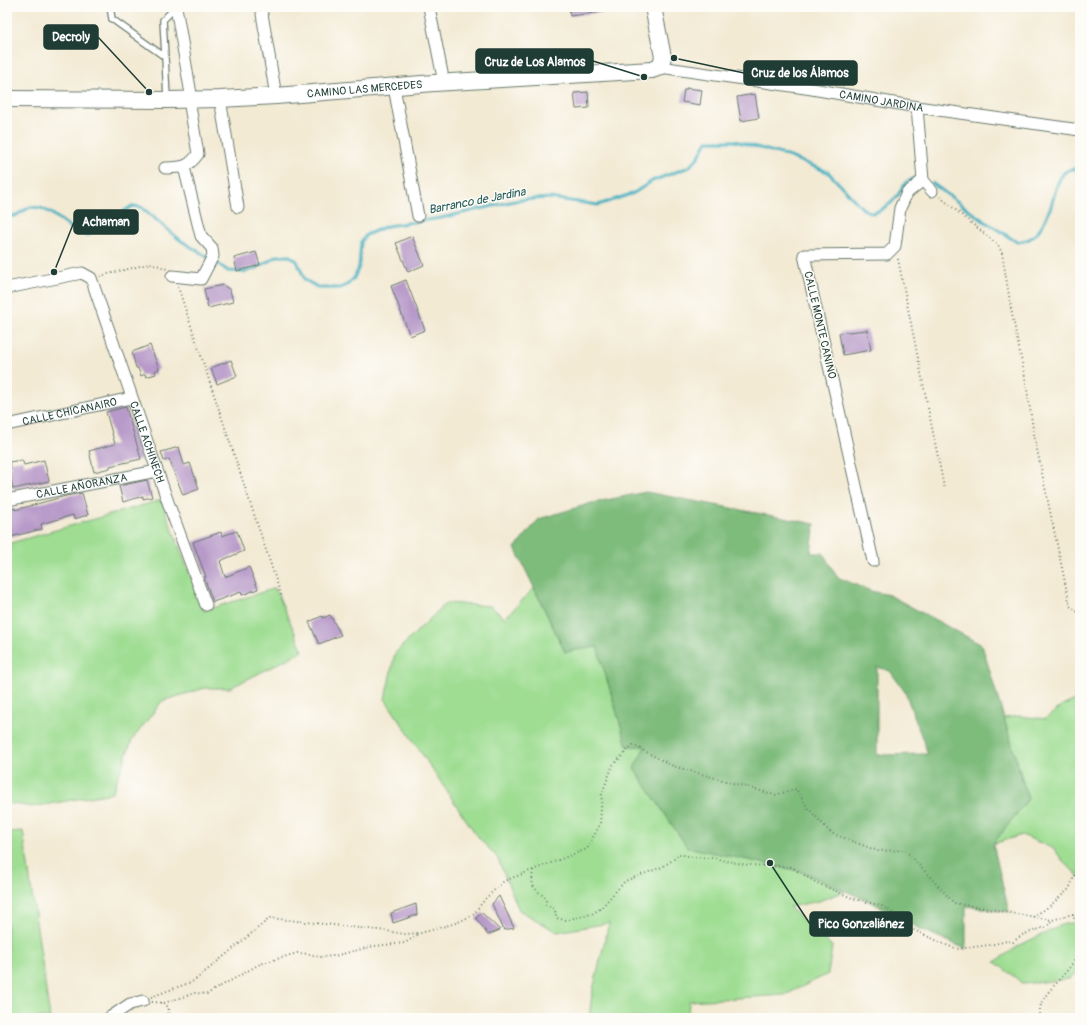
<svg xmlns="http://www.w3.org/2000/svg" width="1087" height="1025" font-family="Pangolin,sans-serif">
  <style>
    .green { fill: #9edd92; stroke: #5e8d63 }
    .forest { fill: #7ebc7c; stroke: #4e7c58; fill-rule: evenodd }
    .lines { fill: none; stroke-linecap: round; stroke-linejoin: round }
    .stream { stroke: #43b0c1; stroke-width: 3 }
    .building { fill: #b79ac9 }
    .lane-casing { stroke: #697a6c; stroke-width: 8 }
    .street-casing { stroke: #697a6c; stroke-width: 13 }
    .secondary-casing { stroke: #697a6c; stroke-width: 18 }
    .path { stroke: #697a6c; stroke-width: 2; stroke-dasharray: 1 3; stroke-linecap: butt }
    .lane { stroke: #fff; stroke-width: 5.5 }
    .street { stroke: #fff; stroke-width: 11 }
    .secondary { stroke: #fff; stroke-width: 16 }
    .labels { text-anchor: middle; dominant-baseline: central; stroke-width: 3; stroke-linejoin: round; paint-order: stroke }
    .street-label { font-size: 11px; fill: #1f3d34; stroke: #fdfcf7 }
    .water-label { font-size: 12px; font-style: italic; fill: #2a605e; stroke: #fdfcf7 }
    .leader { fill: none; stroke: #1f3d34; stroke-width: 1.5 }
    .callout-dot { fill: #1f3d34; stroke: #fdfcf7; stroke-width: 1.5 }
    .callout { fill: #1f3d34; stroke: #1f3d34; stroke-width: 1.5 }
    .callout-label { font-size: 12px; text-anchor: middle; font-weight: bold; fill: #fff }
  </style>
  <rect width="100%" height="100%" fill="#fdfcf7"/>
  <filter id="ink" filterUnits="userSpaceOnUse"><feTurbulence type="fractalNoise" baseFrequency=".025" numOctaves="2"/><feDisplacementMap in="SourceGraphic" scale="8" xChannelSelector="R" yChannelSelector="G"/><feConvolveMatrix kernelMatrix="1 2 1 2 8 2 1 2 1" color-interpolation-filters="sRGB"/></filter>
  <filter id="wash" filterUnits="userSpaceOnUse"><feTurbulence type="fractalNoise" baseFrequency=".012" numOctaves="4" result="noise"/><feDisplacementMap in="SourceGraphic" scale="16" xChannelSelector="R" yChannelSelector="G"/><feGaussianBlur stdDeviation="0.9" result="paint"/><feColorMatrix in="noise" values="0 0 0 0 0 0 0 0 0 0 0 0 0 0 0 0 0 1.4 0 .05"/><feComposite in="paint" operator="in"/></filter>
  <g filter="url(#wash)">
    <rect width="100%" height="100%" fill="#f3ead4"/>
    <path class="green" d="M161,500L204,611L275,588L303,651L230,688H205L162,701L132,740L112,793L32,807L7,803V544Z
      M534,588L565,652L597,646L627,746H645L687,847L800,871L845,891L819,901L789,907L832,946L828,974L785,995L689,1001L688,1018H589L592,994L609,923L557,932L519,910L497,857L477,836L385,699L395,653L446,603L490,606L505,618Z
      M1080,698V878L1063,861L1054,849L1022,835L993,844L1028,799L1004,718L1020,716L1045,719L1062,706Z
      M23,831L50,1018H7V832Z
      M1080,922V971L1069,979L1024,984L995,962L1020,945L1064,924Z"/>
    <path class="forest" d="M646,492L815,524L811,553H823L837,577L871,591L889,595L982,645L1028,799L993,844L1009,912L966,906V949L918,928L873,903L800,871L687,847L634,768L645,746H627L597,647L565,652L515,548L539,519L592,503ZM877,667L890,671L905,692L928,754L877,755Z"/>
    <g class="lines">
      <path class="stream" d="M932,183L984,221L1017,242C1021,241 1026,241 1029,239C1040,234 1047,216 1051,206C1056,192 1058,163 1080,170
        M7,216H15L30,207L41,208L51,213L78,233L88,235L132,206L141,207L180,240L209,258
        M214,261L228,271L244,272L257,268L277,256H290L297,261L305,280L319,288H340L347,285L354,278L359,267L361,242L366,235L387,226L441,218L519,200L550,198L598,205L634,193L652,181L689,167L699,156L707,141H735L785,155L828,172L863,209L872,213L879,211L891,203L898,195L906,182L915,178"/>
    </g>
    <g id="blocks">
      <path class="building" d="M569,7H603V12L570,16Z
        M686,88L702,90L700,105L682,102L684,90H686Z
        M588,92L589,108L576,109L574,93Z
        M755,94L759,118L741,121L737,97Z
        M412,236L424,265L408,272L396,243Z
        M256,252L260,265L237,271L234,258Z
        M406,280L425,330L410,336L391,286Z
        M223,285L230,290L233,302L208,308L204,289Z
        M867,330L871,350L843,355L839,333Z
        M150,345L159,369L155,371L156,374L146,377L145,374L141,376L138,368H136L132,352Z
        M231,360L237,376L217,384L211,368Z
        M126,407L141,459L110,466V468L94,472L89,451L115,444L106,412Z
        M179,447L184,465L190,463L199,489L183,495L169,459L164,461L161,452Z
        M22,460L24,465L44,460L49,481L13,489L9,468H11L9,462Z
        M147,480L152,497L143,499V496L123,502L119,486Z
        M82,493L88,515L74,519L73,515L41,524L42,529L10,537L8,531L7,532V510L15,508V510L66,496Z
        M237,531L244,551L220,561L225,577L249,567L258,589L242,595L241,592L213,602L204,577H206L193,542L221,532L222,536Z
        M330,615L341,635L319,644L309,622L322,616L323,618Z
        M499,896L514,928L504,930L492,904Z
        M416,904L417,915L393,923L391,913Z
        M482,913L500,930L488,935L476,918Z"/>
    </g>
  </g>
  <g filter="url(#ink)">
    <use href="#blocks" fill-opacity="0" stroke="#697a6c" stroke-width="1"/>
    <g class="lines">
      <defs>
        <path id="lane" d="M110,7L112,19L165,57L167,99
          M165,57L163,20L171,12L170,7"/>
        <g id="street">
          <path d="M176,7L192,100"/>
          <path d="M429,7L444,83"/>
          <path d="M262,14L276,96"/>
          <path id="s1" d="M660,67L812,89L917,107L1080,130"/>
          <path d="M394,87L418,216"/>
          <path d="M220,99L238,207"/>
          <path d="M917,107L923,180L932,191"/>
          <path d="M165,168C182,167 187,169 198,154L189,100"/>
          <path d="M172,276L201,279L213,256L212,248L201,236L184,167"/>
          <path id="s2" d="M7,288L82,273L91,278L169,505L206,605"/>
          <path id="s3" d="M7,425L131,398"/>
          <path id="s4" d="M7,500L157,471"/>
          <path d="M873,561L804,255L887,254L895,246L900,208L907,193L923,180"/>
          <path d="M109,1018L130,1004L143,1001"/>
        </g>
        <g id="secondary">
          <path id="s5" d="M7,99L167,100L220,99L276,96L434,83L652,70L660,67L663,57L653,7"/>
        </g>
      </defs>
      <use href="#lane" class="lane-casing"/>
      <use href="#street" class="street-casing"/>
      <use href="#secondary" class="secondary-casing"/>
      <path class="path" d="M940,197L998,245L1002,253L1012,314L1025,377L1034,435L1070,606L1080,614
        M898,259L944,487
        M100,276L152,263L167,269
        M178,287L282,598
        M533,870C531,889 533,887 546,898V905C554,908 556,910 556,918L565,920L592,914L601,908L625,881L662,867L673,860L679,854L693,857L715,858L725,861L749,865L791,867L817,883L852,898L882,906L893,913L914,930L946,945L957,949L990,945L1007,941L1013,942L1022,935L1048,926L1052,920
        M1073,914L1075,921L1080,922
        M1033,917L1051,905L1069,889L1080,863
        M151,997L194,981L270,918L387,931L404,934L421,933L456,923L473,915L485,899L504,881L587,849L600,824L602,793L613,765L633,745L673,766L775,795L796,789L808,808L831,833L878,851L905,850L954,903L1052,920L1080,912
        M152,1002L164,1003L169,1008L166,1018
        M164,1003L195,993L207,994L260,964L297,953L310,954L319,957L334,956L374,946L405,943L419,934
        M169,1009L170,1018
        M1041,1018C1036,1001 1051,990 1061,978C1068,970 1074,961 1080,953"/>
      <use href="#lane" class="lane"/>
      <use href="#street" class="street"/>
      <use href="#secondary" class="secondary"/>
    </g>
  </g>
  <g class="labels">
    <g class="street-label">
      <text stroke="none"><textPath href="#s5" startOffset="358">CAMINO LAS MERCEDES</textPath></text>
      <text stroke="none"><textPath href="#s1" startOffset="224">CAMINO JARDINA</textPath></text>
      <text transform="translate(820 325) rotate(77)">CALLE MONTE CANINO</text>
      <text stroke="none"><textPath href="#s3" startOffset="64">CALLE CHICANAIRO</textPath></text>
      <text stroke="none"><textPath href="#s2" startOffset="260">CALLE ACHINECH</textPath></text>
      <text stroke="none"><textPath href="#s4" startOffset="76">CALLE AÑORANZA</textPath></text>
    </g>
    <g class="water-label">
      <text transform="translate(477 201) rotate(-11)">Barranco de Jardina</text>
    </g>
  </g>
  <path class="leader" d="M149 92L98 37M644 77L593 61M674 58L744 73M54 272L74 222M770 863L810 924"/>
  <g class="callout-dot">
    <circle cx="149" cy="92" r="4"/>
    <circle cx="644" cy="77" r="4"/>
    <circle cx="674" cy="58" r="4"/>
    <circle cx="54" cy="272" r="4"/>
    <circle cx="770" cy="863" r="4"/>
  </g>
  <g class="callout">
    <rect x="44" y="25" width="54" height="24" rx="4"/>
    <rect x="476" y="49" width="117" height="24" rx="4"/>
    <rect x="744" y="61" width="113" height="24" rx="4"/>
    <rect x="74" y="210" width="64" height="24" rx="4"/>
    <rect x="810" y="912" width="102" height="24" rx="4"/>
  </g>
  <g class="callout-label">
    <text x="71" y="41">Decroly</text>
    <text x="535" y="66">Cruz de Los Alamos</text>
    <text x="800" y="77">Cruz de los Álamos</text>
    <text x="106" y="226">Achaman</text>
    <text x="861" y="928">Pico Gonzaliánez</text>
  </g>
  <rect width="1087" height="1025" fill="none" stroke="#fdfcf7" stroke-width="24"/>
</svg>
